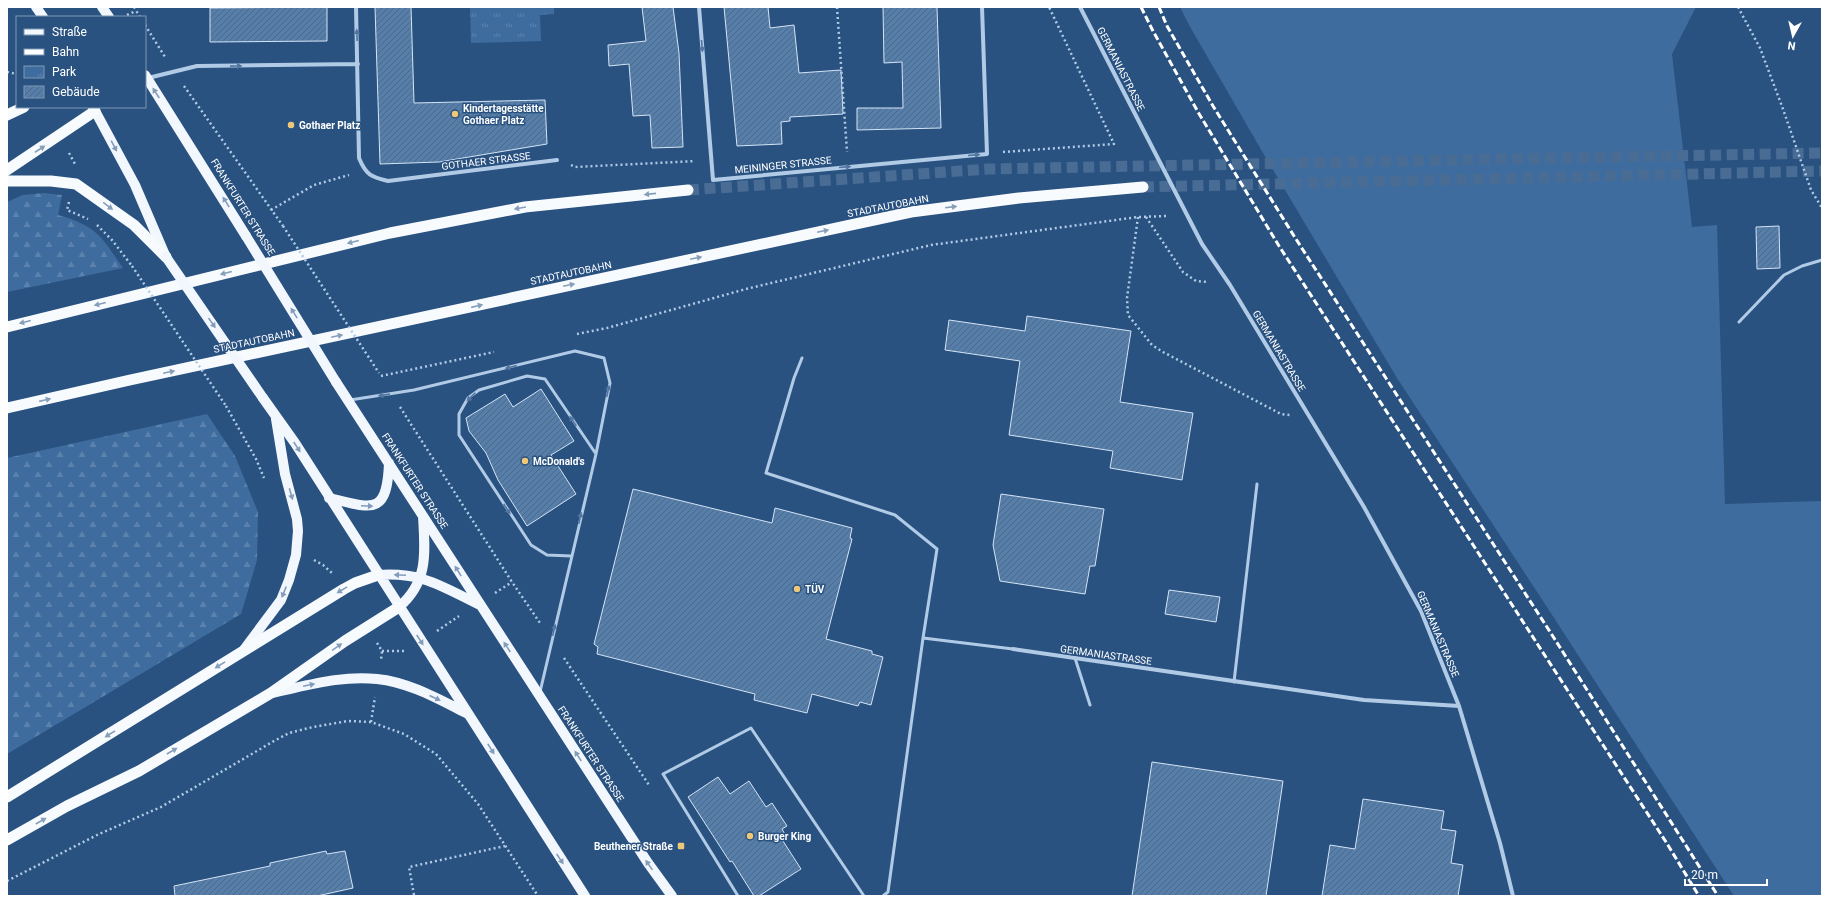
<svg xmlns="http://www.w3.org/2000/svg" width="1829" height="903" font-family="Roboto,sans-serif">
  <style>
    .grass { fill: #3e6c9e }
    .forest { fill: url(#forest-firs) }
    .park { fill: url(#park-tufts) }
    .building { fill: url(#building-hatch); stroke: #d4e4f5 }
    .lines { fill: none; stroke-linecap: round; stroke-linejoin: round }
    .trunk-tunnel { stroke: #496c94; stroke-width: 11; stroke-dasharray: 11 5.5; stroke-linecap: butt }
    .path { stroke: #b1cbe6; stroke-width: 2.5; stroke-dasharray: 2 3; stroke-linecap: butt }
    .service { stroke: #b1cbe6; stroke-width: 3 }
    .minor { stroke: #b1cbe6; stroke-width: 4 }
    .primary { stroke: #f2f7fd; stroke-width: 10 }
    .trunk { stroke: #f8fbfe; stroke-width: 11 }
    .rail { stroke: #fff; stroke-width: 3; stroke-dasharray: 7 3; stroke-linecap: butt }
    .path-bridge { stroke: #b1cbe6; stroke-width: 2.5; stroke-dasharray: 2 3; stroke-linecap: butt }
    .primary-bridge { stroke: #f2f7fd; stroke-width: 10 }
    .oneway { fill: #52769f }
    .oneway2 { fill: #839cb9 }
    .oneway3 { fill: #869eb9 }
    .poi-dot { fill: #edc879; stroke: #295281; stroke-width: 1.5 }
    .labels { text-anchor: middle; dominant-baseline: central; stroke-width: 3; stroke-linejoin: round; paint-order: stroke }
    .street-label { font-size: 10px; fill: #fff; stroke: #295281 }
    .poi-label { font-size: 10px; font-weight: bold; fill: #fff; stroke: #295281; text-anchor: start }
  </style>
  <defs>
    <pattern id="forest-firs" width="22" height="20" patternUnits="userSpaceOnUse"><rect width="22" height="20" fill="#3e6c9e"/><path d="M5 1l3.5 6h-7zM16 11l3.5 6h-7z" fill="#5b82ad"/></pattern>
    <pattern id="park-tufts" width="24" height="20" patternUnits="userSpaceOnUse"><rect width="24" height="20" fill="#3e6c9e"/><path d="M3 7l-1-3M5 7V3M7 7l1-3M15 17l-1-3M17 17v-4M19 17l1-3" fill="none" stroke="#5b82ad"/></pattern>
    <pattern id="building-hatch" width="6" height="6" patternUnits="userSpaceOnUse"><rect width="6" height="6" fill="#567eab"/><path d="M-1 1l2-2M0 6l6-6M5 7l2-2" fill="none" stroke="#526880"/></pattern>
  </defs>
  <rect width="100%" height="100%" fill="#295281"/>
  <path class="grass" d="M1180,7H1696L1672,54L1692,227L1717,225L1725,504L1822,501V896H1734L1545,604L1397,378L1263,153L1189,25Z"/>
  <path class="forest" d="M44,193L62,195L58,215C97,226 101,236 123,268L7,292V202L23,195Z
    M207,414L235,456L258,512L257,560L241,614L7,754V458Z"/>
  <path class="park" d="M470,7H554V14L540,15L541,41L471,43Z"/>
  <path class="building" d="M327,7V41L210,42V8Z
    M375,7H411L414,103L545,100L547,144L439,162L380,164Z
    M642,7H673L679,53L683,147L652,148L650,115L633,116L629,64L609,66L608,45L646,41Z
    M724,7H768L770,28L794,25L799,73L841,70L843,114L790,117V121L781,122L782,144L737,146Z
    M883,7H937L941,128L857,130V108H903L902,62L884,63Z
    M1779,226L1780,268L1757,269L1756,227Z
    M1027,316L1131,331L1120,402L1193,413L1182,480L1110,468L1113,451L1009,435L1020,361L945,350L949,320L1025,331Z
    M541,389L574,441L551,455L576,494L527,526L498,480L486,453L469,431L466,418L505,394L513,407Z
    M633,489L772,523L775,508L852,528L850,538L852,539L826,639L872,651V654L883,657L871,705L860,702L858,706L812,694L807,713L754,700L755,694L597,654L598,647L594,644Z
    M1001,494L1104,509L1095,566H1090L1085,594L1000,581L993,545Z
    M1169,590L1220,597L1216,622L1165,614Z
    M1152,762L1283,781L1266,896H1132Z
    M718,777L730,794L749,781L766,807L772,803L787,826L782,829L787,838L783,841L801,869L759,896H754L732,861L730,862L688,797Z
    M1363,799L1444,811L1441,829L1456,831L1451,863L1463,865L1458,896H1322L1330,845L1355,849Z
    M326,851L327,854L345,851L353,888L317,896H175L174,886L270,866V863Z"/>
  <g class="lines">
    <path class="trunk-tunnel" d="M1143,187L1822,171
      M688,190L989,169L1822,153"/>
    <path class="path" d="M134,7L140,17
      M837,7L847,152
      M1738,7L1760,48L1783,109L1811,190L1822,208
      M127,15L136,11
      M145,25L165,57
      M7,72L17,74
      M184,86L283,226
      M1003,152L1114,144L1049,7
      M69,153L75,164
      M571,165L575,167L695,161
      M69,202L67,210L88,219
      M271,210L314,185L349,175
      M1138,217L1127,298L1128,315L1152,345L1163,352L1281,414L1290,415
      M1146,217L1183,272L1196,281L1208,282
      M97,225L112,240L132,266
      M577,334L607,328L746,289L931,245L1138,217L1167,216
      M381,376L494,352
      M226,406L256,459L264,478
      M400,407L512,582L540,623
      M314,560L323,565L332,573
      M495,593L512,582
      M437,631L459,616
      M377,643L382,651L381,660
      M382,651H406
      M564,658L649,785
      M371,722L375,697
      M7,881L99,834L161,807L274,741L289,733L313,727L348,721L371,722L404,734L436,754L478,804L538,896
      M414,895L409,867L505,846"/>
    <path class="service" d="M1739,322L1784,275L1802,266L1822,260
      M802,358L794,378L766,473L895,515L937,549L923,638
      M350,400L414,390L575,351L604,358L610,383L596,454L540,692
      M571,556L547,555L531,545L459,435V414L468,398L479,390L527,376L545,379L596,454
      M1075,658L1090,705
      M1234,682L1257,484
      M738,896L663,774L751,728L864,896
      M883,896L888,892L923,638L1013,649"/>
    <path class="minor" d="M356,7L359,158C366,175 371,177 388,181L557,160
      M699,7L713,180L987,154L982,7
      M1080,7L1202,244L1230,285L1364,507L1421,611L1459,706L1500,843L1513,896
      M148,78L197,66L358,64
      M1013,649L1364,700L1459,706"/>
    <path class="primary" d="M36,7L43,17
      M102,7L109,17
      M145,75L246,236
      M93,107L135,185L165,255
      M336,382L648,863L672,896
      M263,398L295,443L585,896
      M329,498C372,508 387,517 389,463
      M378,575C422,572 441,586 478,604
      M399,607C429,581 425,552 423,516
      M243,651L281,600L289,580L296,555L298,531L297,519L285,474L276,419
      M271,693C306,686 341,675 377,679C409,682 440,700 468,714"/>
    <path class="trunk" d="M7,115L24,107
      M7,170L95,111
      M7,181H51L76,184L134,225L166,257
      M7,327L390,233L525,207L688,190
      M7,408L130,380L911,212L1019,198L1143,187
      M7,797L344,589L355,583L378,575
      M7,840L67,806L139,771L271,693L345,641L399,607"/>
    <path class="rail" d="M1141,7L1153,31L1198,112L1279,246L1666,842L1699,896
      M1159,7L1167,26L1213,106L1294,236L1554,638L1718,896"/>
    <path class="path-bridge" d="M283,226L379,373
      M132,266L226,406"/>
    <path class="primary-bridge" d="M246,236L336,382
      M166,257L263,398"/>
  </g>
  <defs><path id="oneway-solid" d="M-6-.8H1V-3.2L6.5 0L1 3.2V.8H-6Z"/></defs>
  <g class="oneway">
    <use href="#oneway-solid" transform="translate(357 35) rotate(-92)"/>
    <use href="#oneway-solid" transform="translate(702 46) rotate(85)"/>
    <use href="#oneway-solid" transform="translate(236 66) rotate(-1)"/>
    <use href="#oneway-solid" transform="translate(974 155) rotate(-5)"/>
    <use href="#oneway-solid" transform="translate(845 167) rotate(-5)"/>
    <use href="#oneway-solid" transform="translate(511 367) rotate(166)"/>
    <use href="#oneway-solid" transform="translate(608 391) rotate(-78)"/>
    <use href="#oneway-solid" transform="translate(384 395) rotate(172)"/>
    <use href="#oneway-solid" transform="translate(471 397) rotate(135)"/>
    <use href="#oneway-solid" transform="translate(573 421) rotate(-124)"/>
    <use href="#oneway-solid" transform="translate(507 509) rotate(57)"/>
    <use href="#oneway-solid" transform="translate(580 518) rotate(-77)"/>
    <use href="#oneway-solid" transform="translate(554 630) rotate(-77)"/>
  </g>
  <g class="oneway2">
    <use href="#oneway-solid" transform="translate(156 93) rotate(-123)"/>
    <use href="#oneway-solid" transform="translate(114 146) rotate(62)"/>
    <use href="#oneway-solid" transform="translate(226 202) rotate(-122)"/>
    <use href="#oneway-solid" transform="translate(294 313) rotate(-122)"/>
    <use href="#oneway-solid" transform="translate(212 323) rotate(55)"/>
    <use href="#oneway-solid" transform="translate(297 447) rotate(57)"/>
    <use href="#oneway-solid" transform="translate(291 494) rotate(74)"/>
    <use href="#oneway-solid" transform="translate(367 506) rotate(3)"/>
    <use href="#oneway-solid" transform="translate(458 571) rotate(-122)"/>
    <use href="#oneway-solid" transform="translate(400 575) rotate(-178)"/>
    <use href="#oneway-solid" transform="translate(284 592) rotate(112)"/>
    <use href="#oneway-solid" transform="translate(420 640) rotate(57)"/>
    <use href="#oneway-solid" transform="translate(507 647) rotate(-123)"/>
    <use href="#oneway-solid" transform="translate(309 685) rotate(-12)"/>
    <use href="#oneway-solid" transform="translate(435 698) rotate(25)"/>
    <use href="#oneway-solid" transform="translate(491 749) rotate(58)"/>
    <use href="#oneway-solid" transform="translate(578 756) rotate(-123)"/>
    <use href="#oneway-solid" transform="translate(560 859) rotate(56)"/>
    <use href="#oneway-solid" transform="translate(649 865) rotate(-125)"/>
  </g>
  <g class="oneway3">
    <use href="#oneway-solid" transform="translate(40 149) rotate(-33)"/>
    <use href="#oneway-solid" transform="translate(650 194) rotate(174)"/>
    <use href="#oneway-solid" transform="translate(108 206) rotate(37)"/>
    <use href="#oneway-solid" transform="translate(951 207) rotate(-7)"/>
    <use href="#oneway-solid" transform="translate(520 208) rotate(170)"/>
    <use href="#oneway-solid" transform="translate(823 231) rotate(-12)"/>
    <use href="#oneway-solid" transform="translate(353 242) rotate(166)"/>
    <use href="#oneway-solid" transform="translate(696 258) rotate(-12)"/>
    <use href="#oneway-solid" transform="translate(226 273) rotate(166)"/>
    <use href="#oneway-solid" transform="translate(569 285) rotate(-12)"/>
    <use href="#oneway-solid" transform="translate(100 304) rotate(166)"/>
    <use href="#oneway-solid" transform="translate(477 306) rotate(-13)"/>
    <use href="#oneway-solid" transform="translate(25 322) rotate(166)"/>
    <use href="#oneway-solid" transform="translate(337 336) rotate(-12)"/>
    <use href="#oneway-solid" transform="translate(169 372) rotate(-12)"/>
    <use href="#oneway-solid" transform="translate(45 400) rotate(-13)"/>
    <use href="#oneway-solid" transform="translate(342 590) rotate(149)"/>
    <use href="#oneway-solid" transform="translate(337 647) rotate(-35)"/>
    <use href="#oneway-solid" transform="translate(220 665) rotate(148)"/>
    <use href="#oneway-solid" transform="translate(110 734) rotate(148)"/>
    <use href="#oneway-solid" transform="translate(172 751) rotate(-30)"/>
    <use href="#oneway-solid" transform="translate(41 821) rotate(-30)"/>
  </g>
  <g class="poi-dot">
    <circle cx="455" cy="114" r="4"/>
    <circle cx="291" cy="125" r="4"/>
    <circle cx="525" cy="461" r="4"/>
    <circle cx="797" cy="589" r="4"/>
    <circle cx="750" cy="836" r="4"/>
    <rect x="677" y="842" width="8" height="8" rx="2"/>
  </g>
  <g class="labels">
    <g class="street-label">
      <text transform="translate(1121 69) rotate(63)">GERMANIASTRASSE</text>
      <text transform="translate(486 161) rotate(-7)">GOTHAER STRASSE</text>
      <text transform="translate(783 165) rotate(-6)">MEININGER STRASSE</text>
      <text transform="translate(888 206) rotate(-11)">STADTAUTOBAHN</text>
      <text transform="translate(243 207) rotate(58)">FRANKFURTER STRASSE</text>
      <text transform="translate(571 273) rotate(-12)">STADTAUTOBAHN</text>
      <text transform="translate(254 341) rotate(-12)">STADTAUTOBAHN</text>
      <text transform="translate(1279 351) rotate(59)">GERMANIASTRASSE</text>
      <text transform="translate(415 481) rotate(57)">FRANKFURTER STRASSE</text>
      <text transform="translate(1438 634) rotate(67)">GERMANIASTRASSE</text>
      <text transform="translate(1106 655) rotate(8)">GERMANIASTRASSE</text>
      <text transform="translate(591 754) rotate(57)">FRANKFURTER STRASSE</text>
    </g>
    <g class="poi-label">
      <text x="463" y="108">Kindertagesstätte<tspan x="463" dy="12">Gothaer Platz</tspan></text>
      <text x="299" y="125">Gothaer Platz</text>
      <text x="533" y="461">McDonald's</text>
      <text x="805" y="589">TÜV</text>
      <text x="758" y="836">Burger King</text>
      <text x="673" y="846" text-anchor="end">Beuthener Straße</text>
    </g>
  </g>
  <rect width="1829" height="903" fill="none" stroke="#ffffff" stroke-width="16"/>
  <rect x="16" y="16" width="130" height="92" fill="#295281" stroke="#7f97b3"/>
  <rect x="24" y="29" width="20" height="6" fill="#f2f7fd" stroke="#7f97b3"/>
  <text x="52" y="36" font-size="12" fill="#ffffff">Straße</text>
  <rect x="24" y="49" width="20" height="6" fill="#ffffff" stroke="#7f97b3"/>
  <text x="52" y="56" font-size="12" fill="#ffffff">Bahn</text>
  <rect x="24" y="66" width="20" height="12" fill="url(#park-tufts)" stroke="#7f97b3"/>
  <text x="52" y="76" font-size="12" fill="#ffffff">Park</text>
  <rect x="24" y="86" width="20" height="12" fill="url(#building-hatch)" stroke="#7f97b3"/>
  <text x="52" y="96" font-size="12" fill="#ffffff">Gebäude</text>
  <g transform="translate(1793 36) rotate(188)" stroke="#295281" stroke-width="3" paint-order="stroke">
  <path d="M0-3L7 15L0 10L-7 15Z" fill="#ffffff"/>
  <text y="-6" font-size="11" font-weight="bold" text-anchor="middle" fill="#ffffff">N</text>
  </g>
  <path d="M1685 879v6h82v-6" fill="none" stroke="#ffffff" stroke-width="2"/>
  <text x="1691" y="879" font-size="12" fill="#ffffff" stroke="#295281" stroke-width="3" paint-order="stroke">20 m</text>
</svg>
